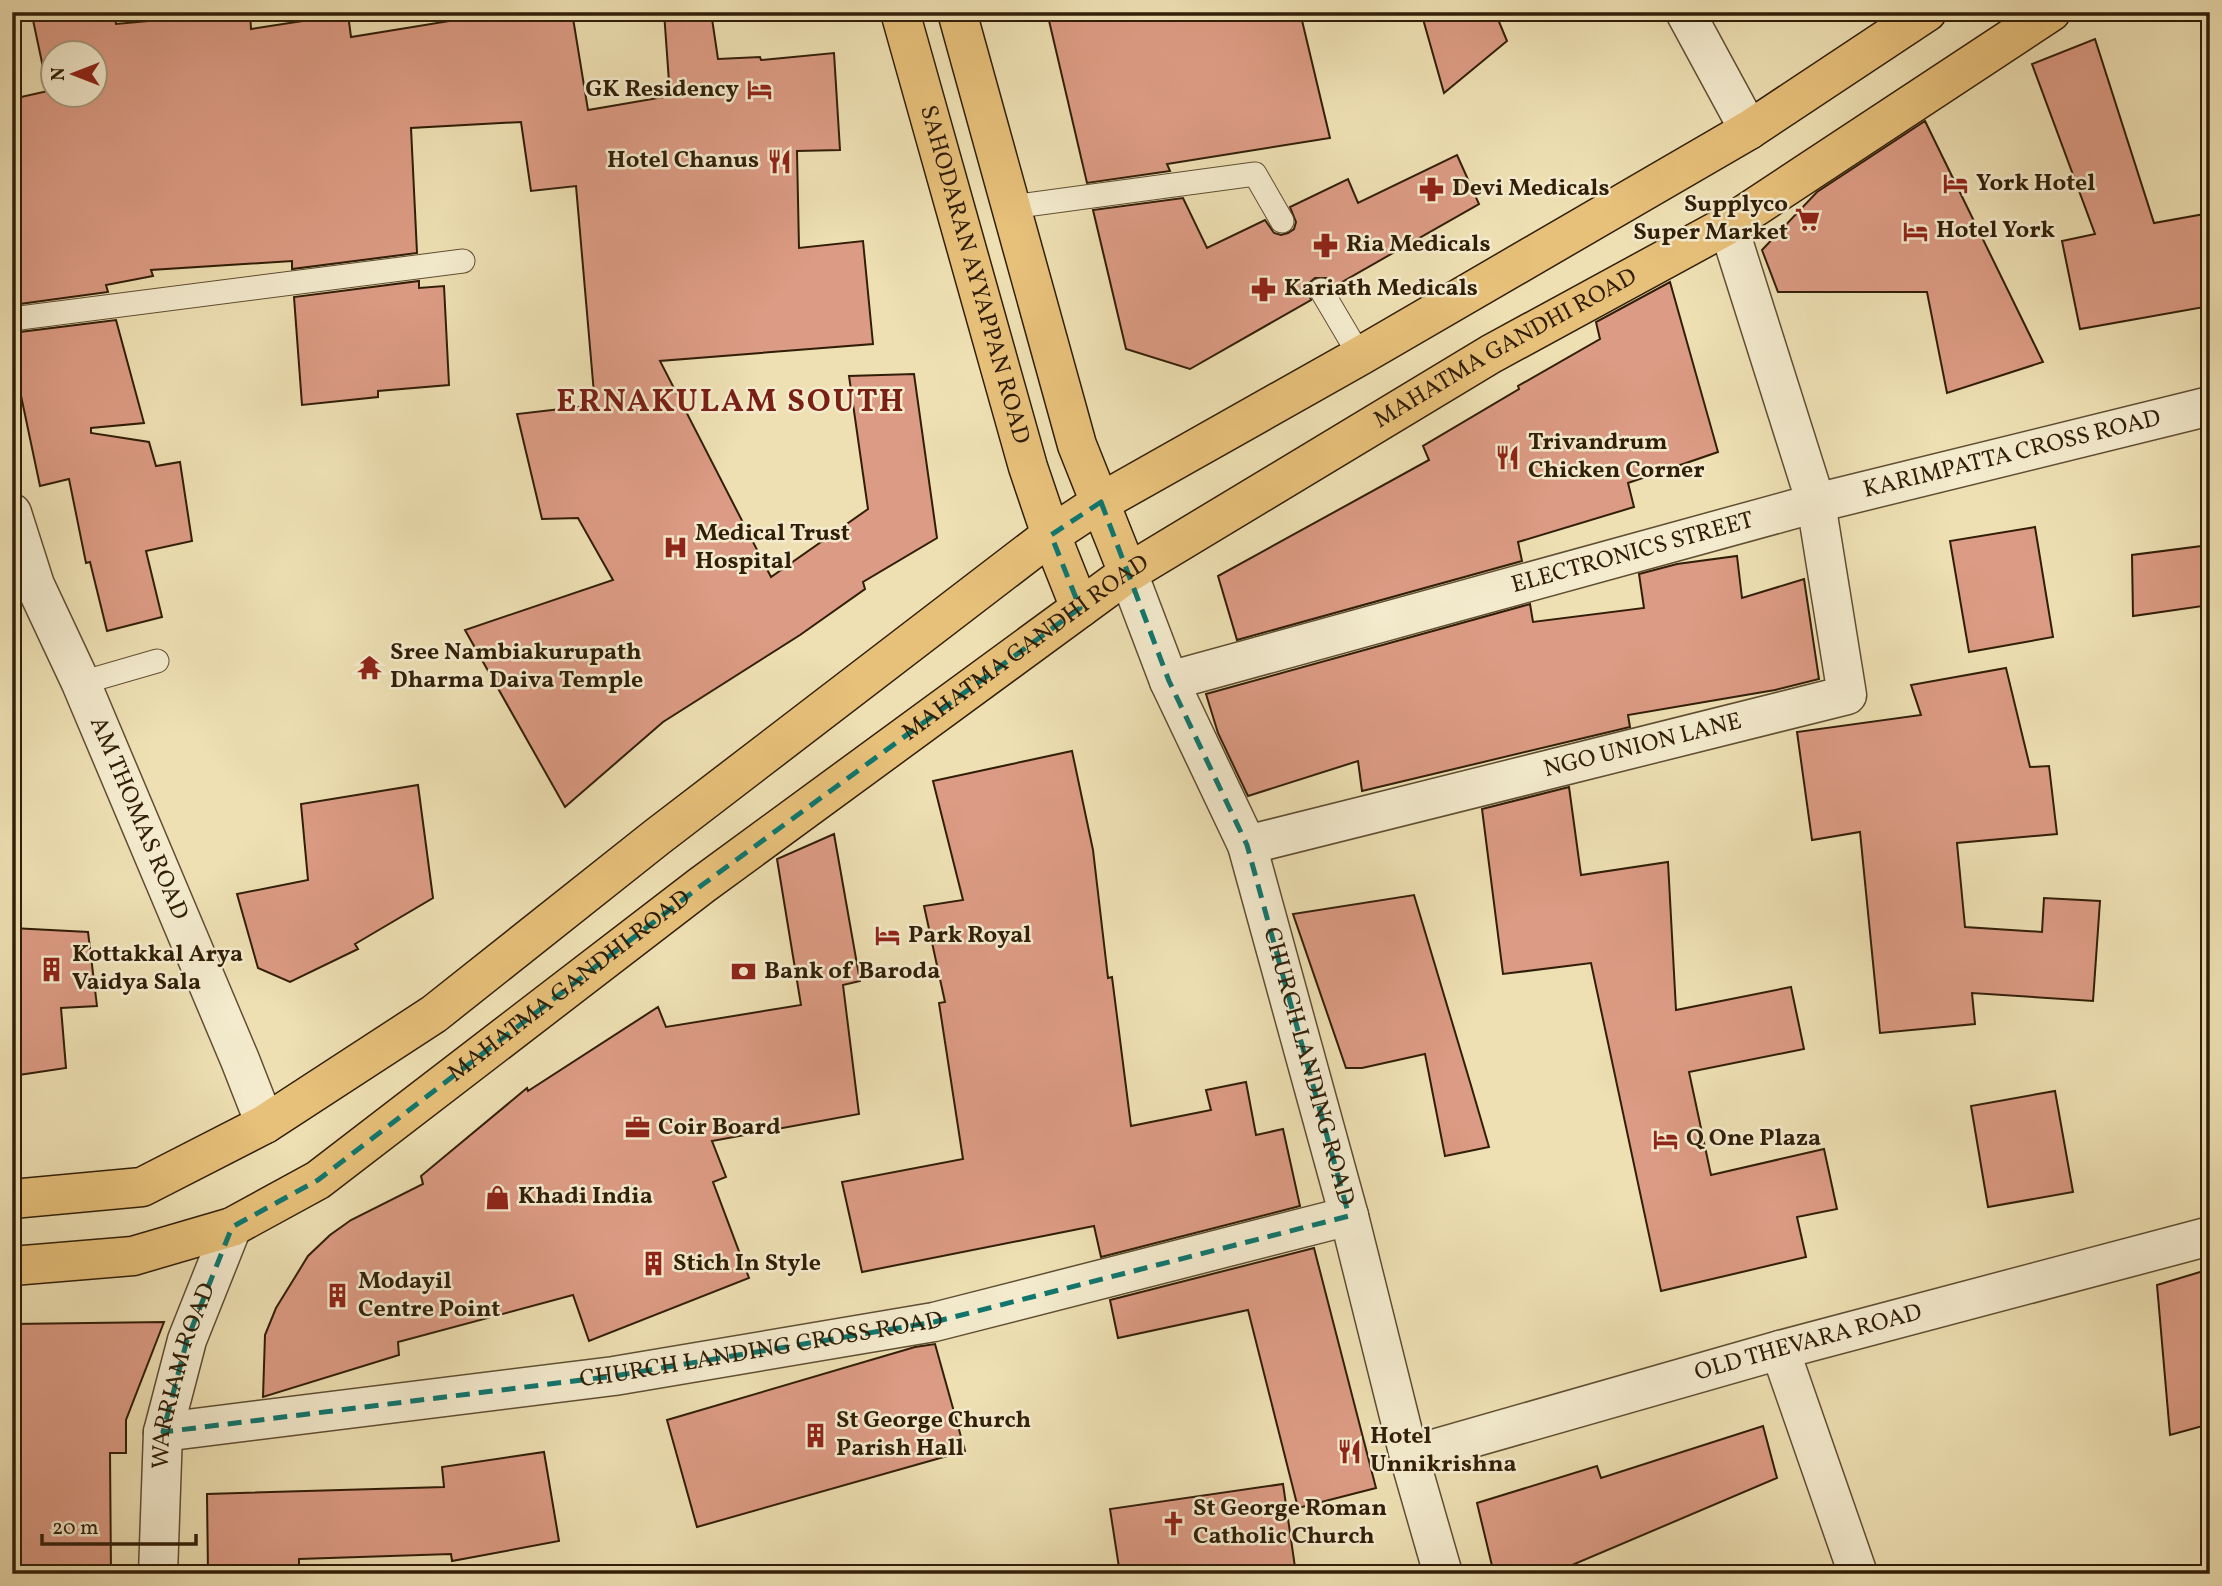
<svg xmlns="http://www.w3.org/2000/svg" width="2222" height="1586" font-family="Vollkorn,serif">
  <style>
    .building { fill: #dc9b84; stroke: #311e08; stroke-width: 2; fill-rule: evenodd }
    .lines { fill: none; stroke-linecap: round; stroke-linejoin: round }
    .service-casing { stroke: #604e33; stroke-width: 25 }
    .minor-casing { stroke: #604e33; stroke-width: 41 }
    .tertiary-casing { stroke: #604e33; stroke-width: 41 }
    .primary-casing { stroke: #311e08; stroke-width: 41 }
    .service { stroke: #f4ebce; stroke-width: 23 }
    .minor { stroke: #f4ebce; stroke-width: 38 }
    .tertiary { stroke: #f4ebce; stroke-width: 38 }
    .primary { stroke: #e7c07a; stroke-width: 38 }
    .marked { fill: none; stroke: #0f766e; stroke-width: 5; stroke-dasharray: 14 9; stroke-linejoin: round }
    .labels { text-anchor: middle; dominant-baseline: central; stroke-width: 5; stroke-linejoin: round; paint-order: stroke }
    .poi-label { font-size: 24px; font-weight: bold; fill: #311e08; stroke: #f4ebce; text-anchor: start }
    .street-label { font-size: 24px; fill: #311e08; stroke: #f4ebce }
    .district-label { font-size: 32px; font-weight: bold; letter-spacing: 2px; fill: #7a1f14; stroke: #f4ebce }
  </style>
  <rect width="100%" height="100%" fill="#eee0b3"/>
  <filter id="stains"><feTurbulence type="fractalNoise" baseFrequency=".00286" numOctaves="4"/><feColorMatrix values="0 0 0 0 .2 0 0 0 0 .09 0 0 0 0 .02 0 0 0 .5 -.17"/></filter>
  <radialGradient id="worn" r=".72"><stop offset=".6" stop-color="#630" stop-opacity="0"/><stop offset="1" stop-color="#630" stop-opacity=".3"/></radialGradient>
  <path class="building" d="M64,12H114L116,24L250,12L251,29L348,14L351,37L462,19L461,12H572L588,110L670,96L664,12H711L718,59L760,57L761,60L834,53L840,150L797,151L799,248L863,241L873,344L660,361L771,577L868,509L849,376L914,374L937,538L863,582L865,589L800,635L663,722L565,807L465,630L613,580L578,518L542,519L517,414L595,405L576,186L531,191L521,122L411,128L417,253L292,269V261L151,270L153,276L106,285L108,292L12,305V99L48,91L33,20ZM52,52H94V94H52Z
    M1047,12H1300L1330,138L1167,164L1170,171L1087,183Z
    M1421,12H1495L1507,41L1444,93Z
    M2095,39L2154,223L2210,213V306L2080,329L2062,241L2095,234L2032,64Z
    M1925,121L2043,362L1947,393L1927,292H1778L1762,250L1817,192Z
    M1457,155L1479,204L1335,286L1327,278H1315L1309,283L1307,289L1311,300L1190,369L1126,349L1093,210L1183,198L1207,248L1265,220L1274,233L1281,235L1288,233L1294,229L1296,222L1290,207L1348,179L1358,203Z
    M419,281V288L444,286L449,385L378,391V397L302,405L294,297Z
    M1670,282L1718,452L1628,483L1634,507L1518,542L1522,561L1237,640L1218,576L1429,460L1423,446L1519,389L1518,386L1600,339L1596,322Z
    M116,320L144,423L91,428V433L149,442L156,466L180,462L192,541L146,551L162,617L107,631L90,562L86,563L69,479L40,486L12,353V333Z
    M2035,527L2053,637L1969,652L1950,541Z
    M2210,545V605L2133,616L2132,555Z
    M1737,556L1742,598L1804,579L1819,679L1775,690L1628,715L1630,727L1362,791L1358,761L1248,796L1218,733L1206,694L1530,604L1533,622L1644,608L1639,574L1677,564Z
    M2006,668L2030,767L2049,766L2057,834L1957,843L1965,927L2042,932L2044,898L2100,901L2093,1001L1972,993L1975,1024L1880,1033L1860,832L1812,840L1797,732L1921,715L1911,685Z
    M1072,751L1093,850L1108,978L1112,977L1131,1126L1211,1110L1206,1090L1246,1082L1256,1135L1283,1129L1300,1206L1101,1257L1094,1226L862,1272L842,1182L963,1159L939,1003L945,1002L924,906L963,900L933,781Z
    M418,785L433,898L355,944L358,949L290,982L258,968L237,894L308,880L301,804Z
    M1569,787L1581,875L1668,862L1676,1010L1791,987L1804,1049L1689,1072L1711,1175L1824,1149L1837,1209L1797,1217L1806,1257L1661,1291L1591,963L1503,974L1482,809Z
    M834,834L860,981L843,985L859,1114L712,1141L726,1177L713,1182L749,1278L589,1341L573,1295L398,1342L399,1355L263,1397L265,1335L276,1308L308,1256L330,1235L351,1220L423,1184L421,1176L527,1088L528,1091L658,1007L666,1027L801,1005L777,859Z
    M1414,895L1470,1082L1489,1147L1445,1156L1425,1054L1362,1068H1346L1293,914Z
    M12,928L88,932L97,1006L61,1008L66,1068L12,1076Z
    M2055,1091L2073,1192L1988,1207L1971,1106Z
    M1314,1248L1376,1488L1298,1508L1248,1310L1118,1338L1110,1300Z
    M2210,1269V1424L2170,1435L2157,1285Z
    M164,1322L126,1420V1453H110L111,1574H12V1324Z
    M935,1344L965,1451L697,1527L667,1420L915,1347Z
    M1763,1426L1777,1478L1551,1574H1494L1477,1503L1597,1466L1601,1478Z
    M544,1452L559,1541L452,1561L451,1554L299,1559V1574H208L207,1494L444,1487L442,1467Z
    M1283,1484L1296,1574H1120L1110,1509Z"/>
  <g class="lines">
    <defs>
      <path id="service" d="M1011,207L1255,174L1282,221
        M1321,290L1360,356
        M12,319L463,261
        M81,683L157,661"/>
      <g id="minor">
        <path d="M1685,12L1749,130"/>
        <path id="s1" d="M12,513L35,585L81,683L240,1060L265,1124"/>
        <path id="s2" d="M1169,681L1816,503L2210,406"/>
        <path id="s3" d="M1247,845L1847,695L1816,503L1728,225"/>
        <path d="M1780,1350L1858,1574"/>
        <path id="s4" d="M163,1432L614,1376L934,1322L1349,1216"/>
        <path id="s5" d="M158,1574L163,1432L187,1340L232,1227"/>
      </g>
      <g id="tertiary">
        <path id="s6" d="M1128,573L1169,681L1247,845L1349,1216L1409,1456L1443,1574"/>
        <path id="s7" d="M1409,1456L1780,1350L2210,1236"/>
      </g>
      <g id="primary">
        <path id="s8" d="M900,12L1028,467L1051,535L1080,608"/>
        <path d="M957,12L1077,445L1128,573"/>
        <path d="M12,1199L142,1187L265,1124L434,1014L657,837L1051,535L1101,502L1360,356L1749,130L1927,12"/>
        <path id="s9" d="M12,1266L133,1256L232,1227L318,1180L702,885L1128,573L1491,354L1728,225L2051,12"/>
      </g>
    </defs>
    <use href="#service" class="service-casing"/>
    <use href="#minor" class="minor-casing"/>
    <use href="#tertiary" class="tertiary-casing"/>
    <use href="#primary" class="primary-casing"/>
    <use href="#service" class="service"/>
    <use href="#minor" class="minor"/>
    <use href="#tertiary" class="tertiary"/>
    <use href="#primary" class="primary"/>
  </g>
  <path class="marked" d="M1101,502L1169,681L1247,845L1349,1216L934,1322L614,1376L163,1432L187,1340L232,1227L318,1180L702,885L1080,608L1051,535Z"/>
  <defs>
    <symbol id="hotel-bare" viewBox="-9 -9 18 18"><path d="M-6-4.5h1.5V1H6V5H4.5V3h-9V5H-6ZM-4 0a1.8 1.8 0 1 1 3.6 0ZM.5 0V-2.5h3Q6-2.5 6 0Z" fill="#8f2418" stroke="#f4ebce" stroke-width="2.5" paint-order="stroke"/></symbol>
    <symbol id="restaurant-bare" viewBox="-9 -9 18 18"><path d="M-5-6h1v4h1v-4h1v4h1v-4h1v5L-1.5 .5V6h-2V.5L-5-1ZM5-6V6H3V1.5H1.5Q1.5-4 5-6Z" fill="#8f2418" stroke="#f4ebce" stroke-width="2.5" paint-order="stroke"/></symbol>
    <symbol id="pharmacy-bare" viewBox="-9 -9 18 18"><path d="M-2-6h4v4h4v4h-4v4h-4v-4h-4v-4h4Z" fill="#8f2418" stroke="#f4ebce" stroke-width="2.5" paint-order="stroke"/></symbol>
    <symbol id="supermarket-bare" viewBox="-9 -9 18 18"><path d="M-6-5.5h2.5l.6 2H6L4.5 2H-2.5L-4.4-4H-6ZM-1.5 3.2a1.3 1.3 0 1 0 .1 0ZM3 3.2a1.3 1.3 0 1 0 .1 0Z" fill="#8f2418" stroke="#f4ebce" stroke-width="2.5" paint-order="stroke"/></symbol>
    <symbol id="hospital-bare" viewBox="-9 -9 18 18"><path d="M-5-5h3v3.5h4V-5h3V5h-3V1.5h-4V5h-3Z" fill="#8f2418" stroke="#f4ebce" stroke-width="2.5" paint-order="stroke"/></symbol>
    <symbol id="temple-bare" viewBox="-9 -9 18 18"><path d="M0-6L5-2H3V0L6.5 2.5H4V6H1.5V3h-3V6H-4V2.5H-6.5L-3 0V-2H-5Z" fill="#8f2418" stroke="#f4ebce" stroke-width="2.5" paint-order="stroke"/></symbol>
    <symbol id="building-bare" viewBox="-9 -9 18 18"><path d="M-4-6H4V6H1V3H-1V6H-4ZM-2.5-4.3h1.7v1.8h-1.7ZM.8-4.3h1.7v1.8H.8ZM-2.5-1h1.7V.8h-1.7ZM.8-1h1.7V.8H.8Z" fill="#8f2418" stroke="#f4ebce" stroke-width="2.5" paint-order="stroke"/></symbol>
    <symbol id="bank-bare" viewBox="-9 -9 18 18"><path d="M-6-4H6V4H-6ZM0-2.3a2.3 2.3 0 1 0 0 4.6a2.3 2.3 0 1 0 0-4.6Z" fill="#8f2418" stroke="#f4ebce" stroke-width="2.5" paint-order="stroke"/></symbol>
    <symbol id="office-bare" viewBox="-9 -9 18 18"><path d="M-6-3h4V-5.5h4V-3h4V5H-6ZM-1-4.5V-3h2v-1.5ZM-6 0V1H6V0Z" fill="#8f2418" stroke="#f4ebce" stroke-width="2.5" paint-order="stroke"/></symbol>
    <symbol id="shop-bare" viewBox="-9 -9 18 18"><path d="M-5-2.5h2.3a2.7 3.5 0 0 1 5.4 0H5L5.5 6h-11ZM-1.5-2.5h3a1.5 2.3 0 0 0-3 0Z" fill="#8f2418" stroke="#f4ebce" stroke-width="2.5" paint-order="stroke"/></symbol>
    <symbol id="church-bare" viewBox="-9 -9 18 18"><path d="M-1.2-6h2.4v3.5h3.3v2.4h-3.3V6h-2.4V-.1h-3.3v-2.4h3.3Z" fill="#8f2418" stroke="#f4ebce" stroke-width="2.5" paint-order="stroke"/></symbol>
  </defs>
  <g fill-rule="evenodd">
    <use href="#hotel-bare" x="742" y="72" width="35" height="35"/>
    <use href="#restaurant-bare" x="762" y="144" width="35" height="35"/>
    <use href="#hotel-bare" x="1938" y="166" width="35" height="35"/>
    <use href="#pharmacy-bare" x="1414" y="172" width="35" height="35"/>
    <use href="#supermarket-bare" x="1790" y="202" width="35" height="35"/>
    <use href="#hotel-bare" x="1898" y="214" width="35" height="35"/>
    <use href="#pharmacy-bare" x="1308" y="228" width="35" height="35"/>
    <use href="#pharmacy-bare" x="1246" y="272" width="35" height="35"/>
    <use href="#restaurant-bare" x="1490" y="440" width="35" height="35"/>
    <use href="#hospital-bare" x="658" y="530" width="35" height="35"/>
    <use href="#temple-bare" x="352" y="650" width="35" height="35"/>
    <use href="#hotel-bare" x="870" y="918" width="35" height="35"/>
    <use href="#building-bare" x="34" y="952" width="35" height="35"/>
    <use href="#bank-bare" x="726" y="954" width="35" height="35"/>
    <use href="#office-bare" x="620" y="1110" width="35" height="35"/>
    <use href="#hotel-bare" x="1648" y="1122" width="35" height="35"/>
    <use href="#shop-bare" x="480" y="1180" width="35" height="35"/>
    <use href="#building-bare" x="636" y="1246" width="35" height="35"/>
    <use href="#building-bare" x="320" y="1278" width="35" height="35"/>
    <use href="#building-bare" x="798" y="1418" width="35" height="35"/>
    <use href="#restaurant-bare" x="1332" y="1434" width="35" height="35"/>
    <use href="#church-bare" x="1156" y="1506" width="35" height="35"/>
  </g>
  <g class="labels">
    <g class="poi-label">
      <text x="739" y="90" text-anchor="end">GK Residency</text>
      <text x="759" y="161" text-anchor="end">Hotel Chanus</text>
      <text x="1976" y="184">York Hotel</text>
      <text x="1452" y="189">Devi Medicals</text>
      <text x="1788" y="205" text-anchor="end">Supplyco<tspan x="1788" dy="28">Super Market</tspan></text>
      <text x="1936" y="231">Hotel York</text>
      <text x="1346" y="245">Ria Medicals</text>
      <text x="1284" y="289">Kariath Medicals</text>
      <text x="1528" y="443">Trivandrum<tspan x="1528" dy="28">Chicken Corner</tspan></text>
      <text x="695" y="534">Medical Trust<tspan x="695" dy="28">Hospital</tspan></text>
      <text x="390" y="653">Sree Nambiakurupath<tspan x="390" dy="28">Dharma Daiva Temple</tspan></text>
      <text x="908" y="936">Park Royal</text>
      <text x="72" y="955">Kottakkal Arya<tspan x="72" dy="28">Vaidya Sala</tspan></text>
      <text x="764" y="972">Bank of Baroda</text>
      <text x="658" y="1128">Coir Board</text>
      <text x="1686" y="1139">Q One Plaza</text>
      <text x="518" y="1197">Khadi India</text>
      <text x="673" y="1264">Stich In Style</text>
      <text x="358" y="1282">Modayil<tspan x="358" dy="28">Centre Point</tspan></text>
      <text x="836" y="1421">St George Church<tspan x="836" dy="28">Parish Hall</tspan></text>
      <text x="1370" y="1437">Hotel<tspan x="1370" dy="28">Unnikrishna</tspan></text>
      <text x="1193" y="1509">St George Roman<tspan x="1193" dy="28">Catholic Church</tspan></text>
    </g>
    <g class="street-label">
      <text stroke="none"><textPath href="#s8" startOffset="273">SAHODARAN AYYAPPAN ROAD</textPath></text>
      <text stroke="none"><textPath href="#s9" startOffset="1774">MAHATMA GANDHI ROAD</textPath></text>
      <text stroke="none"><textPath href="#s2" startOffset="873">KARIMPATTA CROSS ROAD</textPath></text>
      <text stroke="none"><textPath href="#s2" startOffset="481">ELECTRONICS STREET</textPath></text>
      <text stroke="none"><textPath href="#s9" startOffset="1208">MAHATMA GANDHI ROAD</textPath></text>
      <text stroke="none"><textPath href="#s3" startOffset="408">NGO UNION LANE</textPath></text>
      <text stroke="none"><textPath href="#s1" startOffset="331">AM THOMAS ROAD</textPath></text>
      <text stroke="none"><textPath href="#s9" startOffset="640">MAHATMA GANDHI ROAD</textPath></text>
      <text stroke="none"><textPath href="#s6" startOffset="527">CHURCH LANDING ROAD</textPath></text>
      <text stroke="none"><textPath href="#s7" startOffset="415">OLD THEVARA ROAD</textPath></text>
      <text stroke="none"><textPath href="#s4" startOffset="604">CHURCH LANDING CROSS ROAD</textPath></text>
      <text stroke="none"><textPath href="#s5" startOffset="201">WARRIAM ROAD</textPath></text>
    </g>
    <g class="district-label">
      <text x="731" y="403">ERNAKULAM SOUTH</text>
    </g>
  </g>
  <rect width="2222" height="1586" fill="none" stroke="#eee0b3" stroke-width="42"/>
  <rect x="14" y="14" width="2194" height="1558" fill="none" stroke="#311e08" stroke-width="3.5"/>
  <rect x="21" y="21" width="2180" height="1544" fill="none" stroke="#311e08" stroke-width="2"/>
  <g transform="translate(74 74) rotate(270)"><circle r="33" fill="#f4ebce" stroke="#a6997f" stroke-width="2"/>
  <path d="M0-5L12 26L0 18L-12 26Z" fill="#8f2418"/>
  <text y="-10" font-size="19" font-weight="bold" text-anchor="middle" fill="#311e08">N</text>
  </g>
  <path d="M42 1534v10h154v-10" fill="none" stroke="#311e08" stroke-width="3.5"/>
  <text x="52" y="1534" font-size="21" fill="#311e08" stroke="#f4ebce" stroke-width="5" paint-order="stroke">20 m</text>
  <rect width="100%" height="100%" filter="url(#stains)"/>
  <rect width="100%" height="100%" fill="url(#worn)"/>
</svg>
